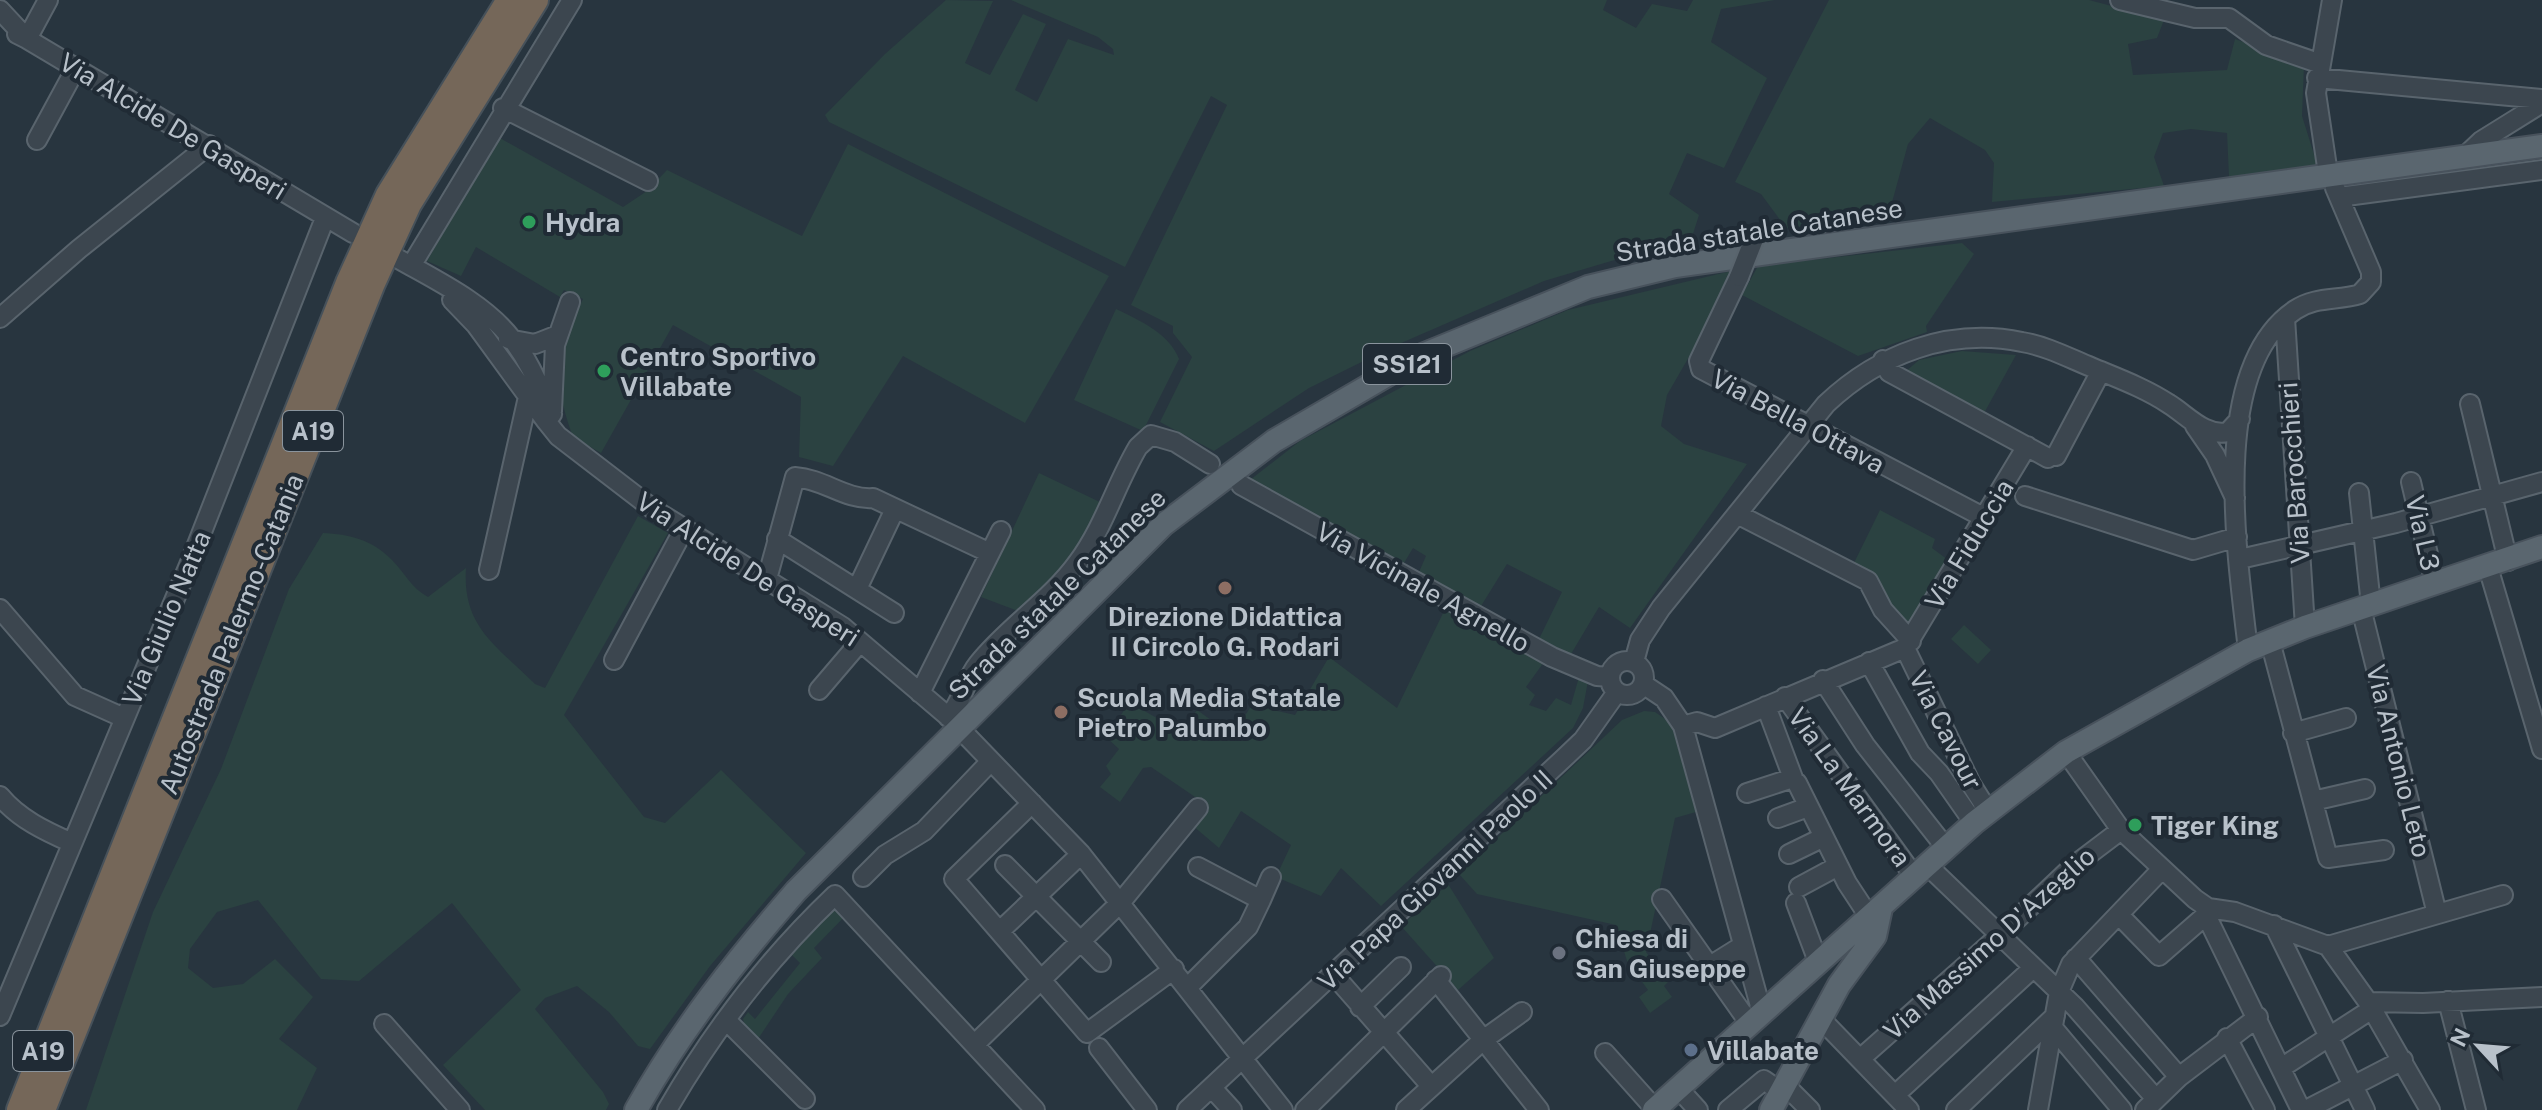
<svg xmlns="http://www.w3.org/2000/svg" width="2542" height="1110" font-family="'Public Sans',sans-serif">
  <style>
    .green { fill: #2b4241 }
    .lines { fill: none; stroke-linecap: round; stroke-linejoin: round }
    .minor-casing { stroke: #59646d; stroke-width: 22 }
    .major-casing { stroke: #48525c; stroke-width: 26 }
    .highway-casing { stroke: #46515a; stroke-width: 30 }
    .minor { stroke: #3c464f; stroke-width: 18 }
    .major { stroke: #5a666f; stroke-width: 22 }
    .highway { stroke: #756759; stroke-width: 26 }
    .minor-bridge-casing { stroke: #59646d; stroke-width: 22; stroke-linecap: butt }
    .minor-bridge { stroke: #3c464f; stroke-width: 18 }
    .leisure-dot { fill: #2e9e5b; stroke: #202b35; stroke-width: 3 }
    .education-dot { fill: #8d6e63; stroke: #202b35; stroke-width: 3 }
    .worship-dot { fill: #6b7280; stroke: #202b35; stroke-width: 3 }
    .service-dot { fill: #5c6f8a; stroke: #202b35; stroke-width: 3 }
    .labels { text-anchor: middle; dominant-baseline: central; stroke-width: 8; stroke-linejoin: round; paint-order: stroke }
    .shield { fill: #202b35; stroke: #8a949d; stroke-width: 2 }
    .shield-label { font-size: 24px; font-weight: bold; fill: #b8c1ca }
    .street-label { font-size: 26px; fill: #b8c1ca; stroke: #202b35 }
    .poi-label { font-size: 26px; font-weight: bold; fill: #b8c1ca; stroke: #202b35; text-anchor: start }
  </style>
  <rect width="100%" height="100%" fill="#28353f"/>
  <path class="green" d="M946,0L993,1L965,63L990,75L1023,14L1046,24L1015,90L1037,102L1068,39L1114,55L1113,49L1098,37L1011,0H1607L1603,10L1636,28L1652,4L1687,11L1693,0H1775L1721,9L1711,42L1767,78L1724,168L1687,153L1669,194L1699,215L1692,237L1544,281L1392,347L1309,388L1214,451L1160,422L1192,357L1173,333V326L1131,305L1227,105L1211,96L1125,267L829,122L825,115L885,54Z
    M1829,0H2089L2164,20L2157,38L2128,44L2133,75L2227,70L2235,39L2304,65L2302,116L2318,167L2229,177L2227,133L2191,129L2163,133L2154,157L2164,186L1992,202L1994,163L1985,150L1930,118L1908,144L1888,217L1786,228L1761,194L1735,182Z
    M498,137L623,207L647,191L667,170L802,236L848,144L1109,276L1025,423L903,356L833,466L799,457L801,397L673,325L601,453L573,437C552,379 555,353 583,299L564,290L560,297L476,247L461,276L427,261Z
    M1962,243L1974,254L1926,326L1927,332L1858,356L1742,295L1758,266Z
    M1731,271L1697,343L1667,395L1661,426L1684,444L1747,464L1630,628L1599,607L1571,654L1539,639L1562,592L1507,564L1478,611L1416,579L1426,556L1413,548L1404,563L1326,524L1250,480L1300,441L1470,351L1568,310Z
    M1116,309C1139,320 1170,334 1179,359L1143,431L1074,400Z
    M1962,351L2016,355L1983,415L1905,372L1919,360Z
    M1039,473L1102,503C1078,552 1058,575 1018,611L981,597Z
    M1880,510L1935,539L1932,548L1952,563L1909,629L1853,565Z
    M638,516L668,533L564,715L644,817L665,823L721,770L806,853L710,966L650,1049L638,1046L609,1012L577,986L545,998L535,1009L603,1092L609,1104L606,1110H485L443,1065L521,990L452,903L359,981L321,979L258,900L217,912L190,949L188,968L213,988L243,984L275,959L313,997L279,1039L317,1068L297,1110H86L153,912L221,769L289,589L323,533C349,534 373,540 392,560C405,573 411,588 428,597L466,568C462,627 496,645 535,684L545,688Z
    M1445,609L1544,662L1526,687L1535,695L1529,705L1546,711L1556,698L1571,705L1579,677L1588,681L1583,708L1573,728L1381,906L1341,868L1321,896L1276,877L1291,845L1241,811L1219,848L1192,825L1204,803L1151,767L1143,768L1120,802L1100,787L1111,774L1106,766L1119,749L1107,738L1129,702L1181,732L1197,710L1232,735L1252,705L1295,715L1329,657L1397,708Z
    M1964,625L1991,650L1978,664L1951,639Z
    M1644,711L1655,712L1671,723L1696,812L1675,818L1646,952L1668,982L1664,986L1672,997L1650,1013L1639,997L1648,990L1627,961L1616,925L1477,894L1459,874L1622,720Z
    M1448,884L1494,958L1458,990L1401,926Z
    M834,903L850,911L814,948L822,958L788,994L758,1039L745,1027L743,1019L748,1012L755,1019L800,963L792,955L806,939L803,935Z"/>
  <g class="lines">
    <defs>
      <path id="minor" d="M2120,0L2195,18H2229L2266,45L2321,64
        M0,10L27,39L353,233
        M17,34L27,39L48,0
        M2317,78L2542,99
        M503,108L648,181
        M37,140L76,68
        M2464,157L2481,141L2542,103
        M2327,167L2316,93L2332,0
        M2339,197L2542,170
        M395,257C433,279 483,302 511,338C529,360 540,388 552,414L546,421L558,436L653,509L843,627L951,719
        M411,266L572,0
        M1739,277L1699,361L1701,369L1985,518
        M452,300L476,325L546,421
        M0,318L79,249L209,145
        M2285,318L2305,627
        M508,339L535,344L558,335
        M1883,360L1889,372L2048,458
        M2470,404L2508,561
        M552,411L555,345L570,302
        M2195,426L2215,455L2235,498
        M2056,456L2101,371
        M2411,482L2435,584
        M1241,485L1552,657L1597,676L1610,677
        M2359,493L2371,605
        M2025,496L2193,550L2237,537
        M1737,514L1868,581L1883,610L1911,641
        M777,539L894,613
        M2240,559L2396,523L2542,482
        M2488,567L2542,749
        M489,570L528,397
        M767,579L795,477C824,479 845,500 873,498L990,553
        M857,589L895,509
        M2361,608L2437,914
        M0,609L75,696L124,718
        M2270,641L2328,858L2384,850
        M1905,648L1971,784L1988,811
        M2248,650C2238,560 2207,369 2295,310C2316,296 2338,301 2360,294L2371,282V272L2335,188
        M614,660L684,529
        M1610 678a17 17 0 1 1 34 0a17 17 0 1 1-34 0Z
        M1634,662L1640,640L1661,608L1826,404C1879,354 1949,327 2022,342C2046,346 2069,358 2091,367C2117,378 2145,388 2169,404C2187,415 2205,437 2228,432L2240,419
        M1869,662L1920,753L1939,773L1974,823
        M1823,680L1865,745L1946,848
        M1643,684L1664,698L1683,726L1762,1013
        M819,690L860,642
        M920,693L1001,531
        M1785,697L1914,876
        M948,717C962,703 965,680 978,664C1007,627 1050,601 1078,562C1104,527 1116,484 1138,447L1151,435L1175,442L1210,464
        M1683,726L1697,722L1715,728L1905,648L2027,446
        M2293,733L2346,718
        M966,735L1081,854L1283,1110
        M2066,752L2121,830L2195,899L2208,908L2235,912L2328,946L2368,1002L2430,1110
        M1797,783L1847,883L1870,918
        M1747,793L1793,778L1766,706
        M0,796C19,819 45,831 72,843
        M2313,801L2365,789
        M1032,803L954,879L1087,1033L1174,969
        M1778,818L1808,807
        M1789,854L1824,837
        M1005,865L1101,962
        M1927,865L2075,1007L2156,1099
        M863,877L885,855L924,831L991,761
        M1799,887L1838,866
        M1662,899L1750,1024
        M1261,900L1271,877
        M1796,903L1819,964
        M2208,908L2206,915L2301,1110
        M2119,915L2159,956L2206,915
        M2274,925L2365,1110
        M1000,931L1081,854
        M2328,946L2503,895
        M2076,958L2179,1077
        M1710,966L1742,946
        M1334,975L1431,1086
        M1436,980L1539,1110
        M1188,987L1248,927L1261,900L1198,867
        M2448,1001L2476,1110
        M2368,1002L2423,1003L2542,997
        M1360,1007L1401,967
        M0,1016L189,565L325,218
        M1821,1019L1909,1110
        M726,1020L805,1099
        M384,1024L460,1110
        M2054,1029L2122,1110
        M2227,1038L2265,1110
        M976,1043L1121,902L1198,808
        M1099,1048L1147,1110
        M1605,1053L1655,1109
        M1860,1059L1999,936L2072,867L2121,830
        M2281,1068L2372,1009
        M1785,1085L1810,1110
        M1212,1088L1232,1110
        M1678,1088L1698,1110
        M1895,1095L2033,968
        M667,1110C712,1032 770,957 835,895L1035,1110
        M1187,1110L1563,759L1583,740L1617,692
        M1305,1110L1441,976
        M1406,1110L1483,1040L1522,1012
        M1728,1110L1764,1080L1781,1092
        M1956,1110L2055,1016
        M2038,1110L2059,992L2071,964L2161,870
        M2145,1110L2179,1077L2258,1017
        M2306,1110L2403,1060"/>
      <path id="major" d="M636,1110C681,1030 736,960 796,891L1163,525L1274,441L1420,356L1588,287L1675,266L2542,146
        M1654,1110L1974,823L2066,752L2248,650L2305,627L2542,547
        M1771,1110L1839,985L1875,936L1881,908"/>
      <path id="highway" d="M20,1110L349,283L389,195L510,0
        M42,1110L372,283L408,204L535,0"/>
    </defs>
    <use href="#minor" class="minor-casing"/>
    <use href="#major" class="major-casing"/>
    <use href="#highway" class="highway-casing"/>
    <use href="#minor" class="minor"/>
    <use href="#major" class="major"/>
    <use href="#highway" class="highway"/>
    <defs>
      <path id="minor-bridge" d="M1739,277L1756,234"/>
    </defs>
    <use href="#minor-bridge" class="minor-bridge-casing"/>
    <use href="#minor-bridge" class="minor-bridge"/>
  </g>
  <g class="leisure-dot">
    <circle cx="529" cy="222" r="8"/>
    <circle cx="604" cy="371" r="8"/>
    <circle cx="2135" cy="825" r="8"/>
  </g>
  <g class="education-dot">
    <circle cx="1225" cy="588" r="8"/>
    <circle cx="1061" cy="712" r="8"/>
  </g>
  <circle class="worship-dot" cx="1559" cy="953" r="8"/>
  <circle class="service-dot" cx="1691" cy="1050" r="8"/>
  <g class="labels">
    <g class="shield">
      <rect x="1363" y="344" width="88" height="40" rx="6"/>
      <rect x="283" y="411" width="60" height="40" rx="6"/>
      <rect x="13" y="1031" width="60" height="40" rx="6"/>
    </g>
    <g class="shield-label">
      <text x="1407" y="364">SS121</text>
      <text x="313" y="431">A19</text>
      <text x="43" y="1051">A19</text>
    </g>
    <g class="street-label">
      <text transform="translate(173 126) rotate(31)">Via Alcide De Gasperi</text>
      <text transform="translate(1759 230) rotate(-9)">Strada statale Catanese</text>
      <text transform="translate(1798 421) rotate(28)">Via Bella Ottava</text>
      <text transform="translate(2294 473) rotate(-94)">Via Barocchieri</text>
      <text transform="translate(2423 533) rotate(77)">Via L3</text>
      <text transform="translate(1969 544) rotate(-59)">Via Fiduccia</text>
      <text transform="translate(748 569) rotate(33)">Via Alcide De Gasperi</text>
      <text transform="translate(1423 587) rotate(29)">Via Vicinale Agnello</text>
      <text transform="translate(1057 594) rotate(-44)">Strada statale Catanese</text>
      <text transform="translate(166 618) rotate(-67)">Via Giulio Natta</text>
      <text transform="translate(231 634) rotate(-68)">Autostrada Palermo-Catania</text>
      <text transform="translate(1946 730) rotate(63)">Via Cavour</text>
      <text transform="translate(2399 761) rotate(76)">Via Antonio Leto</text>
      <text transform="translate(1850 787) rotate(54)">Via La Marmora</text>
      <text transform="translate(1435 880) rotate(-43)">Via Papa Giovanni Paolo II</text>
      <text transform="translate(1989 943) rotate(-42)">Via Massimo D'Azeglio</text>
    </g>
    <g class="poi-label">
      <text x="545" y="222">Hydra</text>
      <text x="620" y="356">Centro Sportivo<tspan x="620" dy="30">Villabate</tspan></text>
      <text x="1225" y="616" text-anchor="middle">Direzione Didattica<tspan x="1225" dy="30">II Circolo G. Rodari</tspan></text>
      <text x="1077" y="697">Scuola Media Statale<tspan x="1077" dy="30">Pietro Palumbo</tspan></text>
      <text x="2151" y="825">Tiger King</text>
      <text x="1575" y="938">Chiesa di<tspan x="1575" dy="30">San Giuseppe</tspan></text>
      <text x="1707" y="1050">Villabate</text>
    </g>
  </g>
  <g transform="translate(2478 1046) rotate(296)" stroke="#202b35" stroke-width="6" paint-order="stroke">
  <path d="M0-6L14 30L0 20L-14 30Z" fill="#b8c1ca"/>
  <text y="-12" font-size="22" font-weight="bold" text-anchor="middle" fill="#b8c1ca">N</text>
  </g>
</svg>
